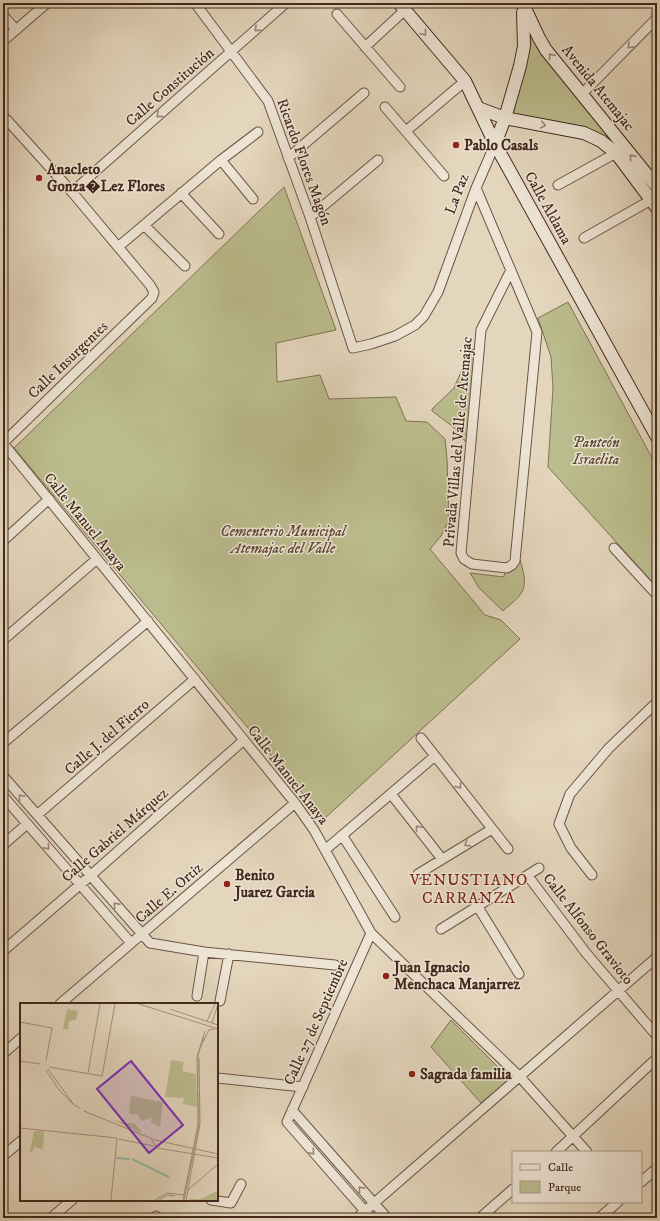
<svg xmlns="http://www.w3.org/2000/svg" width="660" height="1221" font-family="'IM FELL DW Pica',serif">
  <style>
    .green { fill: #bbbc8d; stroke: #7f7255 }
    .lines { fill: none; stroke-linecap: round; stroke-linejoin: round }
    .street-casing { stroke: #6b5445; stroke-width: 11 }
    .secondary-casing { stroke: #43281d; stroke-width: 14 }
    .street { stroke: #ede4d4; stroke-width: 9 }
    .secondary { stroke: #ede4d4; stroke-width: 12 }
    .oneway { stroke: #988678 }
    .poi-dot { fill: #8f2418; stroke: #ede4d4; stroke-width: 1.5 }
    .labels { text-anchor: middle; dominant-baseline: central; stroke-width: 3; stroke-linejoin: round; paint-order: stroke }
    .street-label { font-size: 15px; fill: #43281d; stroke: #ede4d4 }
    .poi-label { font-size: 15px; font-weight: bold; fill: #43281d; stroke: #ede4d4; text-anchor: start }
    .park-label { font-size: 15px; font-style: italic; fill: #5b4633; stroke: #ede4d4 }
    .neighbourhood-label { font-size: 16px; letter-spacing: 1px; fill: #7a1f14; stroke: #ede4d4 }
    .inset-river { fill: none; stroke: #97baab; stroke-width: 2 }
    .inset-road { fill: none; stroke: #a4907d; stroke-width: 1 }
    .view { fill: #7b2cbf; fill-opacity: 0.15; stroke: #7b2cbf; stroke-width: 2 }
    .inset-edge { fill: none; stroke: #43281d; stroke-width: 2 }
  </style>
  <rect width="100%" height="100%" fill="#e4d6bd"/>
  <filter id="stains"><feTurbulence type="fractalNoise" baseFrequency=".005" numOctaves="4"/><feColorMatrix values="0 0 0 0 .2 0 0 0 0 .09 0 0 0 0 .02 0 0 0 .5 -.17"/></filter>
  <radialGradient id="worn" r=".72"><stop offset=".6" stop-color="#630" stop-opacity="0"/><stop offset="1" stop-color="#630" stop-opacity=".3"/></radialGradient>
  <path class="green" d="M529,23L654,189H648L597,133L513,115L520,83Z
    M284,187L336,330L276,343L277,382L320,375L329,399L396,397L406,421L427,422L445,439L447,459L449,520L441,536L430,549L485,615L501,620L520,639L324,819L14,448Z
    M568,302L657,467V587L548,467L553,388L551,357L538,318Z
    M471,349L477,350L469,444L466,442L452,426L432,411V409L454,388Z
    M520,560C523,569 527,583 522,592C518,599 509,605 503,611L479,588L470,573L504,577L505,570L513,568Z
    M451,1020L510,1079L481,1103L431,1047Z"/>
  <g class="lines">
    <defs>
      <path id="street" d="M195,3L268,101L310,217L353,348L371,344L395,336L415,325L424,316L438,292L476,188L495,144
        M337,14L400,87
        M3,15L16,30
        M3,41L47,3
        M365,47L405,10
        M582,94L657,18
        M385,107L444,176
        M3,117L7,120L72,192L150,285L154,292L152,298L3,443
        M406,131L465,81
        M288,158L364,93
        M221,160L253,199
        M558,185L616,153
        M476,188L537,332L515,561L512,565L507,568L472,564L464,559L461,553L481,330L511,270
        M72,192L286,3
        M181,193L219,234
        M310,217L378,160
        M144,225L185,266
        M584,238L651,200L657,194
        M118,247L221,160L258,132
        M3,443L295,803L314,830L371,933L520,1077L587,1152
        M3,541L49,499
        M614,548L657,595
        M3,640L97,559
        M421,738L508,849
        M3,743L148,621
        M3,776L150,943L204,952L335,965
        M391,794L442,859
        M3,796L131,943
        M37,815L195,679
        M342,835L395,917
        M3,845L27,824
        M325,850L435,756
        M418,874L492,829
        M592,875L571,848L559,824L570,794L609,748L657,702
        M528,876L586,953L657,1036
        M478,907L519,974
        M441,929L539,868
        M3,951L90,876L244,740
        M197,996L204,952
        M220,1001L229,954
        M60,1004L295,803
        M3,1054L21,1038
        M217,1078L303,1087
        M292,1110L387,1218
        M556,1152L657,1058
        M3,1156L21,1141
        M641,1182L657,1168
        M211,1200L231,1203L241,1184
        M156,1216L157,1218
        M51,1218L72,1200
        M357,1218L657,957
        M371,1218L287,1122L371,933
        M480,1218L513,1189
        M599,1218L618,1202"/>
      <path id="secondary" d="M399,3L465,81L495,144L657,437
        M523,4L539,38L546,50L657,187
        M478,108L505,118L584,133L601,141L616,153L657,208
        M495,144L505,118L520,66L524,46L523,12"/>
    </defs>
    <use href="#street" class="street-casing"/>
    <use href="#secondary" class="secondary-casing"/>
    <use href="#street" class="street"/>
    <use href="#secondary" class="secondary"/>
  </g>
  <defs><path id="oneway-chevron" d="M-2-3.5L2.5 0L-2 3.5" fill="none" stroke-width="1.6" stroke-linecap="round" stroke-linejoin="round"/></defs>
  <g class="oneway">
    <use href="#oneway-chevron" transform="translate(257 29) rotate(138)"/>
    <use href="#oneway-chevron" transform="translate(424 33) rotate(50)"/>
    <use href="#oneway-chevron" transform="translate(630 46) rotate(135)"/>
    <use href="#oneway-chevron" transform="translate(551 56) rotate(-129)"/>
    <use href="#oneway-chevron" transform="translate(159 115) rotate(139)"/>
    <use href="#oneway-chevron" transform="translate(543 125) rotate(11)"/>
    <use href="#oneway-chevron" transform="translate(632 157) rotate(-129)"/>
    <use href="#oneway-chevron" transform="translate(459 786) rotate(52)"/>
    <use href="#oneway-chevron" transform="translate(21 797) rotate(-131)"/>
    <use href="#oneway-chevron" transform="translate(418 828) rotate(-128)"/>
    <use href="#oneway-chevron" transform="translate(467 844) rotate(149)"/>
    <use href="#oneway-chevron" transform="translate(47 847) rotate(49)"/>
    <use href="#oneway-chevron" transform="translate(116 905) rotate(-131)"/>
    <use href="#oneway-chevron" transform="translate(312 1152) rotate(49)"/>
    <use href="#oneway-chevron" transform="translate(361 1189) rotate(-131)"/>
  </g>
  <g class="poi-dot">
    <circle cx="456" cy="145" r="4"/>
    <circle cx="39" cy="178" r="4"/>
    <circle cx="227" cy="884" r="4"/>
    <circle cx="386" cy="976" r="4"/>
    <circle cx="412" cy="1074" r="4"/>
  </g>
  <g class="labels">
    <g class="street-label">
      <text transform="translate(170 87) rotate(-41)">Calle Constitución</text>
      <text transform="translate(598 88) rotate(51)">Avenida Atemajac</text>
      <text transform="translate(304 162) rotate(70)">Ricardo Flores Magón</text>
      <text transform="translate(457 194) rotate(-69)">La Paz</text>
      <text transform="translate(548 208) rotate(61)">Calle Aldama</text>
      <text transform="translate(68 360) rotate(-44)">Calle Insurgentes</text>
      <text transform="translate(458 442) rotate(-85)">Privada Villas del Valle de Atemajac</text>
      <text transform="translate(85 522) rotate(51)">Calle Manuel Anaya</text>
      <text transform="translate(107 737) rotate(-41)">Calle J. del Fierro</text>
      <text transform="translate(288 775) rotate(52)">Calle Manuel Anaya</text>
      <text transform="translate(115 835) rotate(-41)">Calle Gabriel Márquez</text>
      <text transform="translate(169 893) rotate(-41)">Calle E. Ortiz</text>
      <text transform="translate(588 929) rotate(52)">Calle Alfonso Gravioto</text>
      <text transform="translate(316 1022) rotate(-66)">Calle 27 de Septiembre</text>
    </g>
    <g class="poi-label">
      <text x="464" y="145">Pablo Casals</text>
      <text x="47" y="169">Anacleto<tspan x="47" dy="17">Gonza�Lez Flores</tspan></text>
      <text x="235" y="875">Benito<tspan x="235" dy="17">Juarez Garcia</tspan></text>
      <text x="394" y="967">Juan Ignacio<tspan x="394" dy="17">Menchaca Manjarrez</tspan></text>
      <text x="420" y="1074">Sagrada familia</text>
    </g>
    <g class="park-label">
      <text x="596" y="442">Panteón<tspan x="596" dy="17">Israelita</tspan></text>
      <text x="283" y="531">Cementerio Municipal<tspan x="283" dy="17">Atemajac del Valle</tspan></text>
    </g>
    <g class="neighbourhood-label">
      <text x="469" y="880">VENUSTIANO<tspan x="469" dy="18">CARRANZA</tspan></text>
    </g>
  </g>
  <g transform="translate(20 1003)">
    <rect width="198" height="198" fill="#e4d6bd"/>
    <path d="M47,6L58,8L56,17L49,18L48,26H43ZM151,57L164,59L162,68L176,71L177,104L163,101L164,95L145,94ZM111,93L143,99L140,124L131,119L132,114L122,118L117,111H109ZM93,117L115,121L121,128V130ZM14,128H24L23,146L14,144L12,149L10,148ZM195,189H198V197H172L166,196H180Z" fill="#bbbc8d"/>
    <path class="inset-river" d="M96,155L110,156M112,156L149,174"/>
    <path class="inset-road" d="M119,1L198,26M150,6L198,22M187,18L195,1M0,19L32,25L26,58M192,20L198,1M183,39L189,27L195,26M0,58L20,61M29,64L82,73L95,1M28,66L54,102L60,105M26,67L39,87L54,102M68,70L80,1M178,85V52L184,34M64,108L135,137L198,151M0,125L97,135L91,197M98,136L134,143M131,136L137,145L198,155M168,187L198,161M135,197L147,190L164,192M139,197L147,192L155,193M163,197L178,121L177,54L185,28M164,197L179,121V88M166,197L180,121L179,55"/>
    <path class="view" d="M111,58L163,122L129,150L77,86Z"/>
    <rect width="198" height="198" class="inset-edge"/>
  </g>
  <rect width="660" height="1221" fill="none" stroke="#e4d6bd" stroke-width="16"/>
  <rect x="4" y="4" width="652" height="1213" fill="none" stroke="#43281d" stroke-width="2"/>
  <rect x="8" y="8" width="644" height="1205" fill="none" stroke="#43281d"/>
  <rect x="512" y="1151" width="130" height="52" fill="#ede4d4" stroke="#a9998b"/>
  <rect x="520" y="1164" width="20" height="6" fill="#ede4d4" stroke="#a9998b"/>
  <text x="548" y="1171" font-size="12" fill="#43281d">Calle</text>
  <rect x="520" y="1181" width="20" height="12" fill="#bbbc8d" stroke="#a9998b"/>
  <text x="548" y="1191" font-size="12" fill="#43281d">Parque</text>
  <rect width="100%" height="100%" filter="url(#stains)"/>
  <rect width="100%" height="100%" fill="url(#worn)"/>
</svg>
